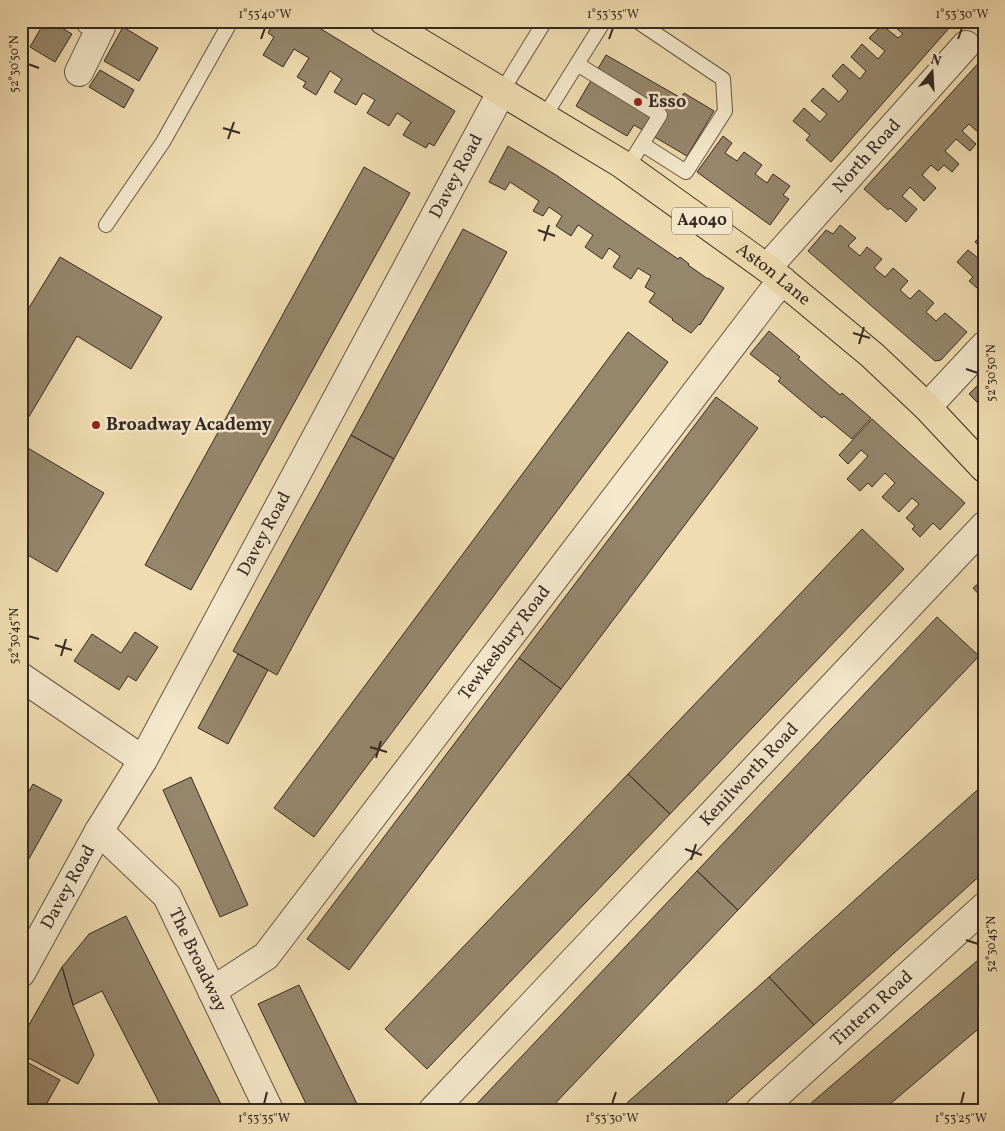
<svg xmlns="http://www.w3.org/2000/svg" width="1005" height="1131" font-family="Vollkorn,serif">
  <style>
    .building { fill: #96866c; stroke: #362923 }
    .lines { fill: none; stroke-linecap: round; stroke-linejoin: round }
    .service-casing { stroke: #645646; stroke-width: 16 }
    .minor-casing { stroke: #645646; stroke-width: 30 }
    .primary-casing { stroke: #362923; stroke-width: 30 }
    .service { stroke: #f5e8cc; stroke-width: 14 }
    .minor { stroke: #f5e8cc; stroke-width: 28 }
    .primary { stroke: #efdcb0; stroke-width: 28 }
    .ticks { fill: none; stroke: #362923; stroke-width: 2 }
    .poi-dot { fill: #8f2418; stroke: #f5e8cc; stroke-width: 2 }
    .labels { text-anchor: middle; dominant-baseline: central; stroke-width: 5; stroke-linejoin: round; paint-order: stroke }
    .shield { fill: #f5e8cc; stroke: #6f6256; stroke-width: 1 }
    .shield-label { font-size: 16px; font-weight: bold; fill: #362923 }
    .poi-label { font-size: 18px; font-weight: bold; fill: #362923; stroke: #f5e8cc; text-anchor: start }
    .street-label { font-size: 18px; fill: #362923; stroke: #f5e8cc }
    .neatline { fill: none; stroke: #362923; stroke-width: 2 }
    .ticks-label { font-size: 12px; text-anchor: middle; fill: #362923 }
  </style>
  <rect width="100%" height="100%" fill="#efdcb0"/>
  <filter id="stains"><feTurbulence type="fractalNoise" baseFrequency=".004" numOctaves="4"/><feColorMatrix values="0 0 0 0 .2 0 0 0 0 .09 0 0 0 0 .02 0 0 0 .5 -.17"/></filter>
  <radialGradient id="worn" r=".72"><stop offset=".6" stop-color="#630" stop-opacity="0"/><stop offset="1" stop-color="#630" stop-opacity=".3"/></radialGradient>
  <path class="building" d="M45,21H50L72,34L55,62L30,47Z
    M274,21H308L455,111L434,146L429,143L426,148L403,135L411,122L397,113L389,126L367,113L375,100L363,93L356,105L334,92L342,79L330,71L316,95L303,87L306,82L297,77L309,58L294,49L283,67L263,55L274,37L268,33Z
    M888,21H943L950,27L831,162L806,140L810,135L793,121L804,108L820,122L827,114L811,101L823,88L839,102L848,91L832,76L843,64L860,79L866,71L851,57L862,44L878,59L885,51L869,38L882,25L898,38L903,34Z
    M123,27L158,48L139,81L104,61Z
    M606,55L681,98L684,93L714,111L687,156L634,125L627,136L576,106Z
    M983,58L984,107L981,110L984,113V132L981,135L969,124L962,131L976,144L970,151L956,139L945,151L959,164L952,172L944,165L938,171L931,165L922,175L936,188L924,201L910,187L902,196L917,209L906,222L890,208L888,210L864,189Z
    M100,70L134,90L124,108L89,87Z
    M723,136L732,143L725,153L737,161L744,152L762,165L755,174L767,183L773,174L790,186L783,195L789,199L770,225L697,172Z
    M508,146L556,175L678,259L680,257L689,264L688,265L708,279V278L724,288L700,325L699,324L691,333L672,320L673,319L649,302L655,293L645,287L651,276L638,268L631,279L613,267L620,256L609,248L602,259L585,247L593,235L578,225L571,236L556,226L562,216L549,207L543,216L533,211L539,201L510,182L505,190L489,182Z
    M364,167L410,193L191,590L145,565Z
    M840,225L856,238L848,246L860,256L867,247L882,259L874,268L885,277L893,268L908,281L900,290L910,299L919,290L934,303L926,312L936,321L945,313L967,332L941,360L935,361L808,251L826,230L833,234Z
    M463,229L507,252L394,459L351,435Z
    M984,232V250L975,242Z
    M968,250L984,263V294L969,281L973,277L957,262Z
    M60,257L162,317L131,369L77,336L21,430V321Z
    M769,331L800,357L798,359L840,395L842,393L871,418L852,439L824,416L822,418L778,381L781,378L750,354Z
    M628,332L668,362L314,837L274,808Z
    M984,379V409L969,394Z
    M716,397L758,428L561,689L519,658Z
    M872,419L965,503L940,530L933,523L920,537L912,529L915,526L906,518L919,504L912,498L899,512L882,497L895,483L885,473L872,487L868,483L860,491L847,479L868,456L861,450L848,464L839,455Z
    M351,435L394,459L277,675L233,651Z
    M21,444L104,493L57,572L21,551Z
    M862,529L904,569L670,814L628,774Z
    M984,579V600L973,588Z
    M937,617L979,656L738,910L697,871Z
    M135,632L158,647L136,681L128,676L119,690L74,661L92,634L121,653Z
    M238,654L268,670L228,744L198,728Z
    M519,658L561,689L349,970L307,939Z
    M628,774L670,814L427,1069L385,1029Z
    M191,777L248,905L220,917L163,790Z
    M33,784L62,800L21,873V805Z
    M984,784V872L814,1025L769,977Z
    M697,871L738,910L549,1110H471Z
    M126,916L224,1110H163L102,991L73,1005L62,967L89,934Z
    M984,955V1024L883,1110H803Z
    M62,967L73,1005L94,1055L78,1084L21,1054V1039Z
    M769,977L814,1025L718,1110H619Z
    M299,985L360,1110H309L258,1004Z
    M21,1059L60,1080L43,1110H21Z"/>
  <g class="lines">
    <defs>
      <path id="service" d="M637,21L723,79L725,111L686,172L642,144
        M577,64L604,21
        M502,91L545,21
        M544,117L577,64L660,115L627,168
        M106,225L163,142L231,21"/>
      <g id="minor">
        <path d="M79,72L101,27L90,21"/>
        <path id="s1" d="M767,268L966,45"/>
        <path d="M927,407L984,346"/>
        <path d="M21,677L143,760"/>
        <path id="s2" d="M99,831L167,896L269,1110"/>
        <path id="s3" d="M21,973L99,831L143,760L502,91"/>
        <path id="s4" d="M212,991L266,956L771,294L783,281"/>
        <path id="s5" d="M433,1110L984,526"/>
        <path id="s6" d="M760,1110L984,907"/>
      </g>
      <g id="primary">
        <path id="s7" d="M384,21L622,164L767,268L872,355L927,407L984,468"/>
      </g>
    </defs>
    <use href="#service" class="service-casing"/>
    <use href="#minor" class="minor-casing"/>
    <use href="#primary" class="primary-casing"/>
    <use href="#service" class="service"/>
    <use href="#minor" class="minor"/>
    <use href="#primary" class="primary"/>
  </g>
  <path class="ticks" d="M261,39L265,28M609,39L613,28M958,39L962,28M28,64L39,68M223,128L240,133M228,139L234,122M538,230L555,236M544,241L549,225M853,333L870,338M859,344L864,327M966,369L978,373M28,636L39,639M55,645L72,650M61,656L66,639M370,747L387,752M376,758L381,741M685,849L702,855M691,860L696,844M966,940L978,944M264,1104L267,1092M612,1104L616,1092M961,1104L964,1092"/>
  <g class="poi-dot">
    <circle cx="638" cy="102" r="5"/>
    <circle cx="96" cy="425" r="5"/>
  </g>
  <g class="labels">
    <rect class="shield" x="672" y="207.5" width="60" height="27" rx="4"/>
    <g class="shield-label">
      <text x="702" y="221">A4040</text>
    </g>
    <g class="poi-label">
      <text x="648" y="102">Esso</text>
      <text x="106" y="425">Broadway Academy</text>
    </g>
    <g class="street-label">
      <text stroke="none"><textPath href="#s1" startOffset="150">North Road</textPath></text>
      <text stroke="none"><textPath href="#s3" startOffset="908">Davey Road</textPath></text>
      <text stroke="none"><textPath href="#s7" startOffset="465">Aston Lane</textPath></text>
      <text stroke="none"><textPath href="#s3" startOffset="502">Davey Road</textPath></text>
      <text stroke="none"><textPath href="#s4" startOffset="458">Tewkesbury Road</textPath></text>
      <text stroke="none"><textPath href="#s5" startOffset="461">Kenilworth Road</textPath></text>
      <text stroke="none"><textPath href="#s3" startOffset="98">Davey Road</textPath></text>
      <text stroke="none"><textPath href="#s2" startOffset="165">The Broadway</textPath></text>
      <text stroke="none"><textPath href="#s6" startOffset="151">Tintern Road</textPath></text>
    </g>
  </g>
  <rect width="1005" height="1131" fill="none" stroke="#efdcb0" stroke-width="55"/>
  <g transform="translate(932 72) rotate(18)" stroke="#f5e8cc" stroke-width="4" paint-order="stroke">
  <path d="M0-4L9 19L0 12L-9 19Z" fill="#362923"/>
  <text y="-8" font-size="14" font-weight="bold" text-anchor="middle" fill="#362923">N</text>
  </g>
  <rect x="28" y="28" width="950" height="1076" class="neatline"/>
  <g class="ticks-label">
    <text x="265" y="18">1°53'40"W</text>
    <text x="613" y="18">1°53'35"W</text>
    <text x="962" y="18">1°53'30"W</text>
    <text transform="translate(14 64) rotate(-90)" y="4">52°30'50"N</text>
    <text transform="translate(991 373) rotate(-90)" y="4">52°30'50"N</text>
    <text transform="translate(14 636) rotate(-90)" y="4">52°30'45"N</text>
    <text transform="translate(991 944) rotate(-90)" y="4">52°30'45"N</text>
    <text x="264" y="1122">1°53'35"W</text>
    <text x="612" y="1122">1°53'30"W</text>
    <text x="961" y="1122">1°53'25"W</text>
  </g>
  <rect width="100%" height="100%" filter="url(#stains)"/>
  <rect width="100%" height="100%" fill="url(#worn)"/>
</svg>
